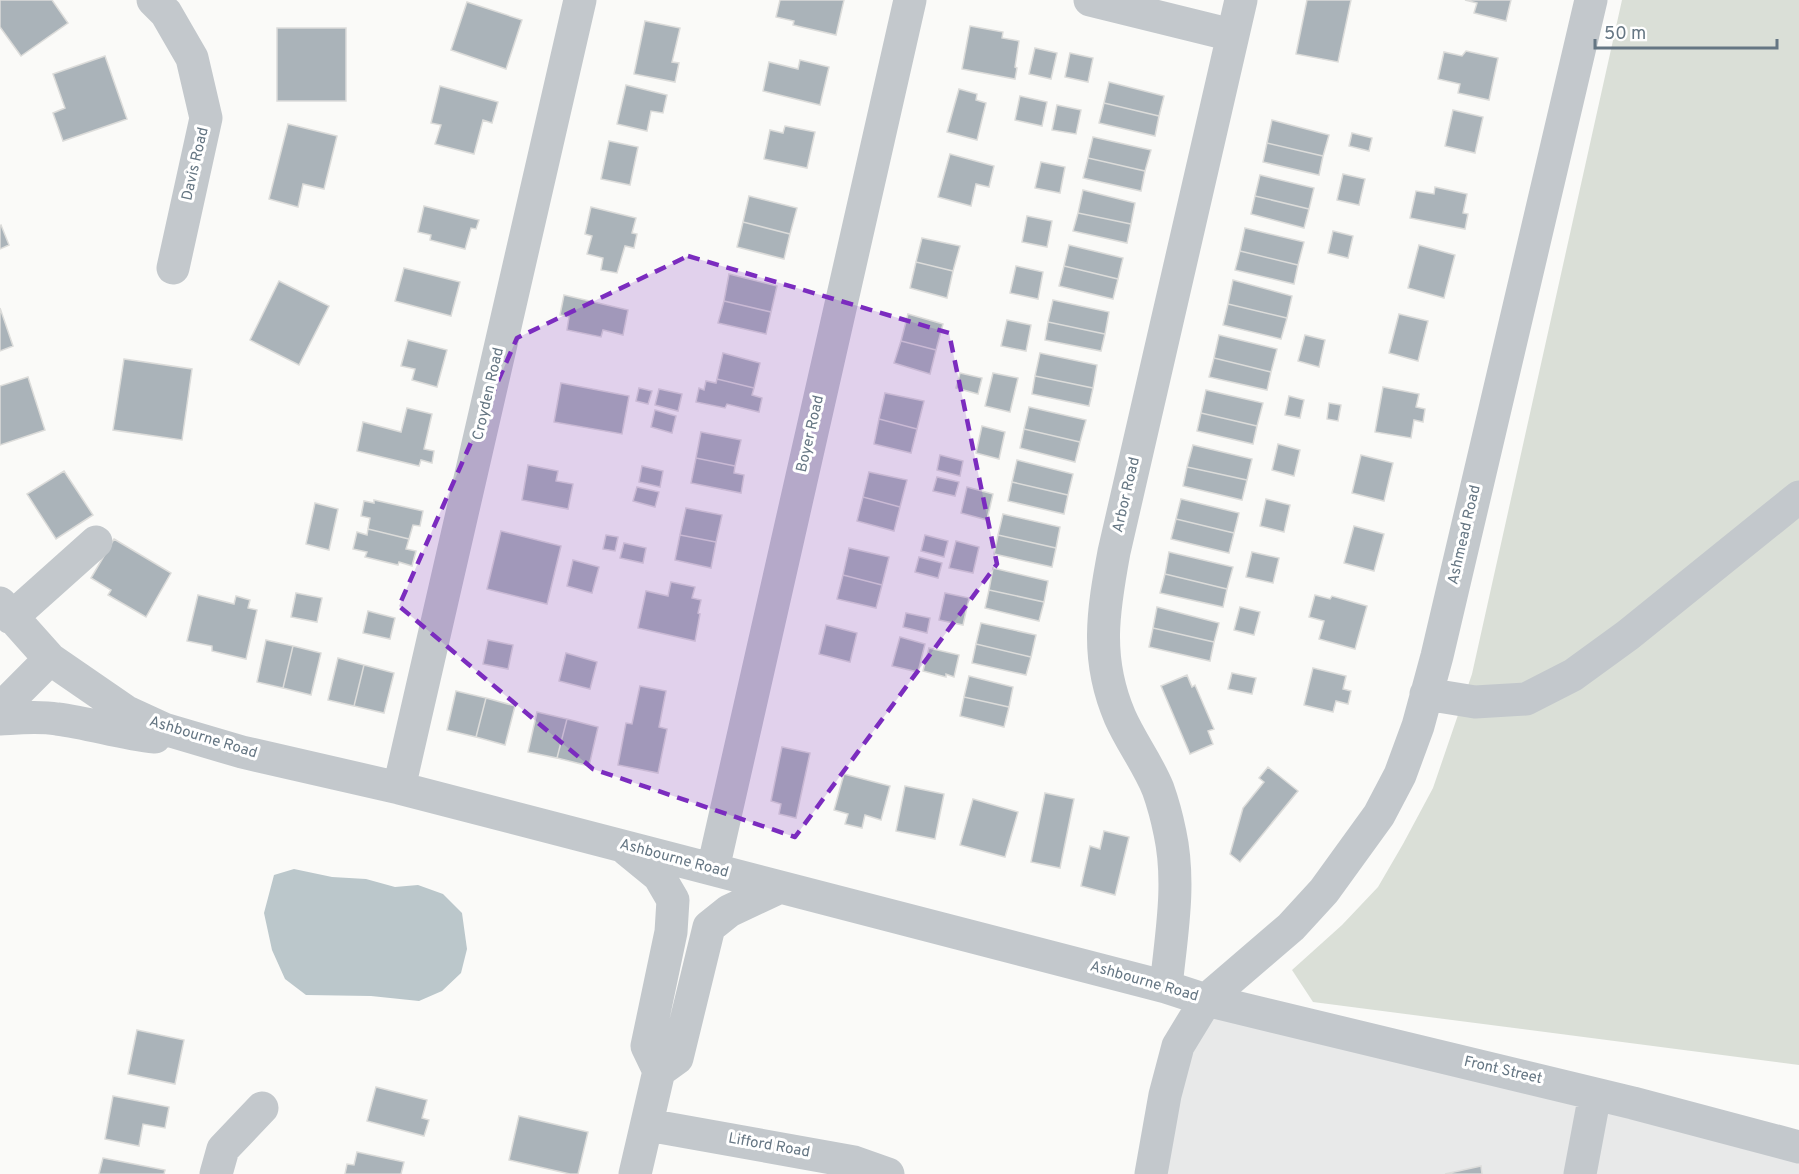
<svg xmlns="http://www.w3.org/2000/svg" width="1799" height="1174" font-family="Overpass,sans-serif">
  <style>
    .built { fill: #e8e9e9 }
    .green { fill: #dadfd7 }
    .water { fill: #bbc7cb }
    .building { fill: #aab3b9; stroke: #dcdcda; stroke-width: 1.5 }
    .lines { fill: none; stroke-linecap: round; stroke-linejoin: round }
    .minor { stroke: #c3c8cc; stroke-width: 33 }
    .marked { fill: #7b2cbf; fill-opacity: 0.2; stroke: #7b2cbf; stroke-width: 4.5; stroke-dasharray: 12 8; stroke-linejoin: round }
    .labels { text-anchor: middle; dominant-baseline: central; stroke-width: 6; stroke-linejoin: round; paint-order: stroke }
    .street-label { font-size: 15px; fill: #657683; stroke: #fff }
  </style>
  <rect width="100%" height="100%" fill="#fafaf8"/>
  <path class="built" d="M1206,1000L1799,1147V1174H1151Z"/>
  <path class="green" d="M1622,0H1799V1065L1313,1002L1292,970L1342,925L1378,887L1403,844L1433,788L1472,674Z"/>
  <path class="water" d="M294,869L332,877L366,879L395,887L418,885L443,894L462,913L467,949L461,973L442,991L419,1001L371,996L306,995L285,979L272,950L264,913L274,875Z"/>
  <path class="building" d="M0,0H52L68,23L21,56L0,27Z
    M780,0H844L836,35L793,25L794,21L776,17Z
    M1307,0H1351L1338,62L1296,54Z
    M1465,0H1511L1506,21L1474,13L1477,3Z
    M467,2L522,20L506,69L451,50Z
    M645,21L680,28L672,62L679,63L675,82L634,74Z
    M970,26L1003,32L1002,38L1019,41L1015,67L1017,68L1015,79L962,69Z
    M277,28H346V101H277Z
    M1035,48L1057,53L1051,79L1029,74Z
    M1466,51L1498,58L1489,100L1458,93L1460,84L1438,79L1444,52L1462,56Z
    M1070,53L1093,58L1088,82L1065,77Z
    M105,56L127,119L63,141L53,113L65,108L53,74Z
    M800,60L829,67L820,105L763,91L769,62L798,69Z
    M1109,82L1164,96L1159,116L1104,103Z
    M626,85L667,95L663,113L651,111L647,131L617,124Z
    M440,86L498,102L492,123L483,120L474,154L435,144L441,125L431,123Z
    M959,89L977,94L976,100L986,103L977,140L947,132Z
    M1020,96L1047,102L1042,126L1015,120Z
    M1104,103L1159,116L1155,136L1099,123Z
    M1057,105L1081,110L1076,134L1052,130Z
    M1453,110L1483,117L1475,153L1445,146Z
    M1272,120L1329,135L1323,156L1267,143Z
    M288,124L337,136L324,189L303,184L298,207L269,199Z
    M785,126L815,132L807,168L764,159L770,130L783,133Z
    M1352,133L1372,138L1369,151L1349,146Z
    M1093,137L1151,150L1145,171L1088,158Z
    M609,141L638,147L630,185L601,179Z
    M1267,143L1323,156L1319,175L1263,162Z
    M950,154L994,166L989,187L976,184L971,206L938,197Z
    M1088,158L1145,171L1141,191L1083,178Z
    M1041,162L1065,167L1060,193L1035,188Z
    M1343,174L1365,179L1359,205L1337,200Z
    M1260,175L1314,188L1309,209L1255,196Z
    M1435,187L1467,194L1463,213L1468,214L1465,229L1410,218L1416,191L1434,194Z
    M1083,190L1135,203L1131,224L1078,213Z
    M749,196L797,208L790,234L743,222Z
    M1255,196L1309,209L1304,228L1251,214Z
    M424,206L479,220L476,229L471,228L465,249L430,240L431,235L418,232Z
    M591,207L636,218L632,233L637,234L634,248L625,246L617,273L601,270L603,258L587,254L592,236L585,234Z
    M1078,213L1131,224L1127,243L1073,231Z
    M1027,216L1052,221L1047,247L1022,242Z
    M743,222L790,234L784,259L737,247Z
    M1,225L9,245L0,249V226Z
    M1245,228L1304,242L1298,265L1240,251Z
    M1333,231L1353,236L1348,258L1328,253Z
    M922,238L960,246L953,271L916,262Z
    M1069,245L1123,258L1118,279L1064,266Z
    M1419,245L1455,255L1444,298L1408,288Z
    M1240,251L1298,265L1294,284L1235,270Z
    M916,262L953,271L947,298L910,288Z
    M1016,266L1043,272L1038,299L1010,293Z
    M1064,266L1118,279L1113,299L1059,286Z
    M404,268L460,282L451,316L395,301Z
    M729,274L777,286L771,312L724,301Z
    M1233,280L1292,296L1287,318L1228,304Z
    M279,281L329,306L299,365L250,340Z
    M564,295L628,310L623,335L603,330L601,337L567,330L569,317L560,315Z
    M1053,300L1109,312L1105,334L1048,322Z
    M724,301L771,312L766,334L718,323Z
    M1228,304L1287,318L1281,339L1223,325Z
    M0,308L13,346L0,351Z
    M908,314L943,324L936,350L901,341Z
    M1399,314L1428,321L1418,361L1389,353Z
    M1007,320L1031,325L1026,351L1001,346Z
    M1048,322L1105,334L1101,351L1045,340Z
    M1219,335L1277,349L1271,372L1214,358Z
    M1305,335L1325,340L1319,367L1298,361Z
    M408,340L447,350L437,387L412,380L415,369L401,366Z
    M901,341L936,350L930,374L894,363Z
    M723,353L760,363L754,388L717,379Z
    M1040,353L1097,365L1093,388L1035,376Z
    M1214,358L1271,372L1267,390L1209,377Z
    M124,359L192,369L182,440L113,430Z
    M960,373L982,378L978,394L956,388Z
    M993,373L1018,378L1010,412L985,406Z
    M1035,376L1093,388L1089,406L1032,394Z
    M28,377L45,430L0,445V386Z
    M717,379L754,388L752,395L762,398L759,412L727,404L725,408L696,402L699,388L704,390L706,381L716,383Z
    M561,383L629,396L622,434L554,422Z
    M1383,387L1419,394L1416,407L1425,409L1423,422L1414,420L1411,438L1375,432Z
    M639,388L652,391L648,404L636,401Z
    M659,389L682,394L678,411L655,405Z
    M1206,390L1263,403L1257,426L1201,413Z
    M885,393L924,401L917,429L879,419Z
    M1289,396L1304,400L1300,418L1285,415Z
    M1329,403L1341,405L1338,421L1327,419Z
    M1029,407L1086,420L1080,442L1024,429Z
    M407,408L432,414L424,449L434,451L432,463L421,460L419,466L357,451L363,422L401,432Z
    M655,410L676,416L672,433L651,427Z
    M1201,413L1257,426L1253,444L1197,431Z
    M879,419L917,429L911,453L874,444Z
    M982,426L1005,432L999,459L976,453Z
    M1024,429L1080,442L1075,462L1020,448Z
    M701,432L741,440L735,466L696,458Z
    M1278,444L1300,450L1294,476L1272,470Z
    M1193,445L1252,459L1247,480L1187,467Z
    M940,455L963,461L960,476L937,470Z
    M1361,455L1393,463L1384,501L1352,493Z
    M696,458L735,466L734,473L744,475L741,493L691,483Z
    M1017,460L1073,474L1068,495L1012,482Z
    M528,465L558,471L556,481L573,484L568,509L522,500Z
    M642,466L663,471L660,487L639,482Z
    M1187,467L1247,480L1242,500L1183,486Z
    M64,471L93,515L56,539L27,494Z
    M869,472L907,480L900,507L863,497Z
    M937,477L959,482L955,496L933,491Z
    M1012,482L1068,495L1064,514L1008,501Z
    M637,487L659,492L655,507L633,501Z
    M967,487L993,494L987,520L961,513Z
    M863,497L900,507L894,531L857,521Z
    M1181,499L1239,513L1234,533L1176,519Z
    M1266,499L1290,505L1284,532L1260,526Z
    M374,500L423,511L420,526L413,525L409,539L368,529L370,518L361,516L364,501L374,503Z
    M315,503L338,509L329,550L306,544Z
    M686,508L722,515L716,542L680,535Z
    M1003,514L1060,527L1056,548L998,535Z
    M1176,519L1234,533L1229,553L1171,539Z
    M1354,526L1384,534L1374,571L1344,563Z
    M368,529L409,539L406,549L416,551L412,566L399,562L398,565L365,557L367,552L353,549L357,532L367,535Z
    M501,531L561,546L547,604L487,589Z
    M606,535L618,537L615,551L603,549Z
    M680,535L716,542L711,568L675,560Z
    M925,535L948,541L944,557L921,551Z
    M998,535L1056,548L1052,567L994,554Z
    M114,539L171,573L146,617L108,595L111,590L91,578Z
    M956,541L979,547L973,573L949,568Z
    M624,543L646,548L643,563L620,558Z
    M849,548L889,557L882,585L843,575Z
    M1169,552L1233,567L1227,589L1165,574Z
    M1252,552L1279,558L1273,583L1246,577Z
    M919,557L942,563L938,578L915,572Z
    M573,560L599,567L592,593L567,586Z
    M993,568L1048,581L1044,602L989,590Z
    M1165,574L1227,589L1223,607L1160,593Z
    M843,575L882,585L876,608L837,599Z
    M671,582L695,587L692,598L701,600L698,613L700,614L695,641L638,628L646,591L668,596Z
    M989,590L1044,602L1039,621L985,608Z
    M296,593L322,598L317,622L291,617Z
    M945,593L969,598L963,625L939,620Z
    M198,595L234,604L236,596L250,600L248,608L257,610L246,659L212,651V646L187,641Z
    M1315,595L1330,599L1332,596L1367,606L1355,649L1319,639L1324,621L1309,617Z
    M1157,607L1219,623L1214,642L1153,628Z
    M1240,607L1260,612L1254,635L1234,630Z
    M368,611L395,618L390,639L363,633Z
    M906,613L930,618L927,633L903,627Z
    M981,623L1036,635L1031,657L976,644Z
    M826,625L857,633L850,662L819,654Z
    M1153,628L1214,642L1210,661L1149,647Z
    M900,637L925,644L918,672L892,666Z
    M266,640L293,646L283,688L257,682Z
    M488,640L513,645L508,669L483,664Z
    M976,644L1031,657L1026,675L972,663Z
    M293,646L321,653L311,695L283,688Z
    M929,648L959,655L954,677L946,674V677L923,671Z
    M566,653L597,662L590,689L559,681Z
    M338,658L364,665L354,706L328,700Z
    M364,665L394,673L384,713L354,706Z
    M1313,668L1346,676L1343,689L1351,691L1348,704L1336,701L1333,712L1304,705Z
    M1232,673L1256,678L1252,694L1228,689Z
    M1187,675L1192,687L1195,685L1214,729L1208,731L1213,744L1190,754L1161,686Z
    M969,676L1013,687L1009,707L964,697Z
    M640,686L666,691L659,727L667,729L658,773L618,765L626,723L632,724Z
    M456,691L486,698L476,737L447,730Z
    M964,697L1009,707L1004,727L960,716Z
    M486,698L515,706L505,745L476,737Z
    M537,712L567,719L557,758L528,752Z
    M567,719L598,727L589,766L557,758Z
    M782,747L810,753L796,818L779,814L781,804L771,801Z
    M1268,767L1298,791L1240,862L1230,854L1243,808L1264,782L1259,778Z
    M844,774L890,786L881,820L865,815L862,828L845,824L848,814L834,810Z
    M905,786L944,794L935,839L896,831Z
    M1045,793L1074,799L1060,868L1031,862Z
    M973,799L1018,812L1005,857L960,845Z
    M1104,831L1129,837L1115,895L1081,886L1090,846L1100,849Z
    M137,1030L184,1040L175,1084L128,1074Z
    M376,1087L427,1100L422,1118L429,1120L424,1136L367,1121Z
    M113,1096L169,1107L165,1128L143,1124L139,1146L105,1139Z
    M519,1116L588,1132L578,1174H570L509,1160Z
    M357,1152L404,1162L401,1174H345L347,1164L354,1165Z
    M103,1158L165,1170L164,1174H99Z
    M1481,1166L1482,1174H1445Z"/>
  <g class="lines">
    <path class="minor" d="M153,0L166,13L192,58L206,118L173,268
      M1090,0L1232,35
      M0,603L50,659L127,712L164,729L242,752L399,788L1166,987L1206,1000L1633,1103L1799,1147
      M11,618L96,542
      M1426,694L1475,702L1526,699L1573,675L1628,635L1799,497
      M0,709L50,659
      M0,719C19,718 38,716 57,719C90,723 122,734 155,737
      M399,788L580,0
      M626,849L659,876L673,900L671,932L647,1046L659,1071L635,1174
      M713,869L910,0
      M1166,987C1171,936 1181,884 1170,833C1167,818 1163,803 1158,789C1148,764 1131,742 1120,717C1095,659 1103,611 1114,552L1241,0
      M659,1071L677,1058L709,927L729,911L778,888
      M648,1125L854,1162L888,1174
      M216,1174L223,1149L262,1108
      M1151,1174L1165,1095L1178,1046L1206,1000L1291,927L1324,891L1379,815L1400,775L1418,726L1437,656L1591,0
      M1580,1174L1595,1094"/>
  </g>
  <path class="marked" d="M688,256L949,333L997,564L795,837L593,769L399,606L517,338Z"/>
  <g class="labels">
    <g class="street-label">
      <text transform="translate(196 164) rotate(-77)">Davis Road</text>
      <text transform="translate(489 394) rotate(-77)">Croyden Road</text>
      <text transform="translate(811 434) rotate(-77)">Boyer Road</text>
      <text transform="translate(1127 495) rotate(-77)">Arbor Road</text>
      <text transform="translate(1465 535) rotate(-77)">Ashmead Road</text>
      <text transform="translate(203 738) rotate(17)">Ashbourne Road</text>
      <text transform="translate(674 859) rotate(15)">Ashbourne Road</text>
      <text transform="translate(1144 982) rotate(16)">Ashbourne Road</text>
      <text transform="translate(1503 1071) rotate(13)">Front Street</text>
      <text transform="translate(769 1146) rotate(10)">Lifford Road</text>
    </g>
  </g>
  <path d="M1595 39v9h182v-9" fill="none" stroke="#657683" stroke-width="3"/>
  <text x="1604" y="39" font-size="18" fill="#657683" stroke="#ffffff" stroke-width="4.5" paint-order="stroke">50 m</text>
</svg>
